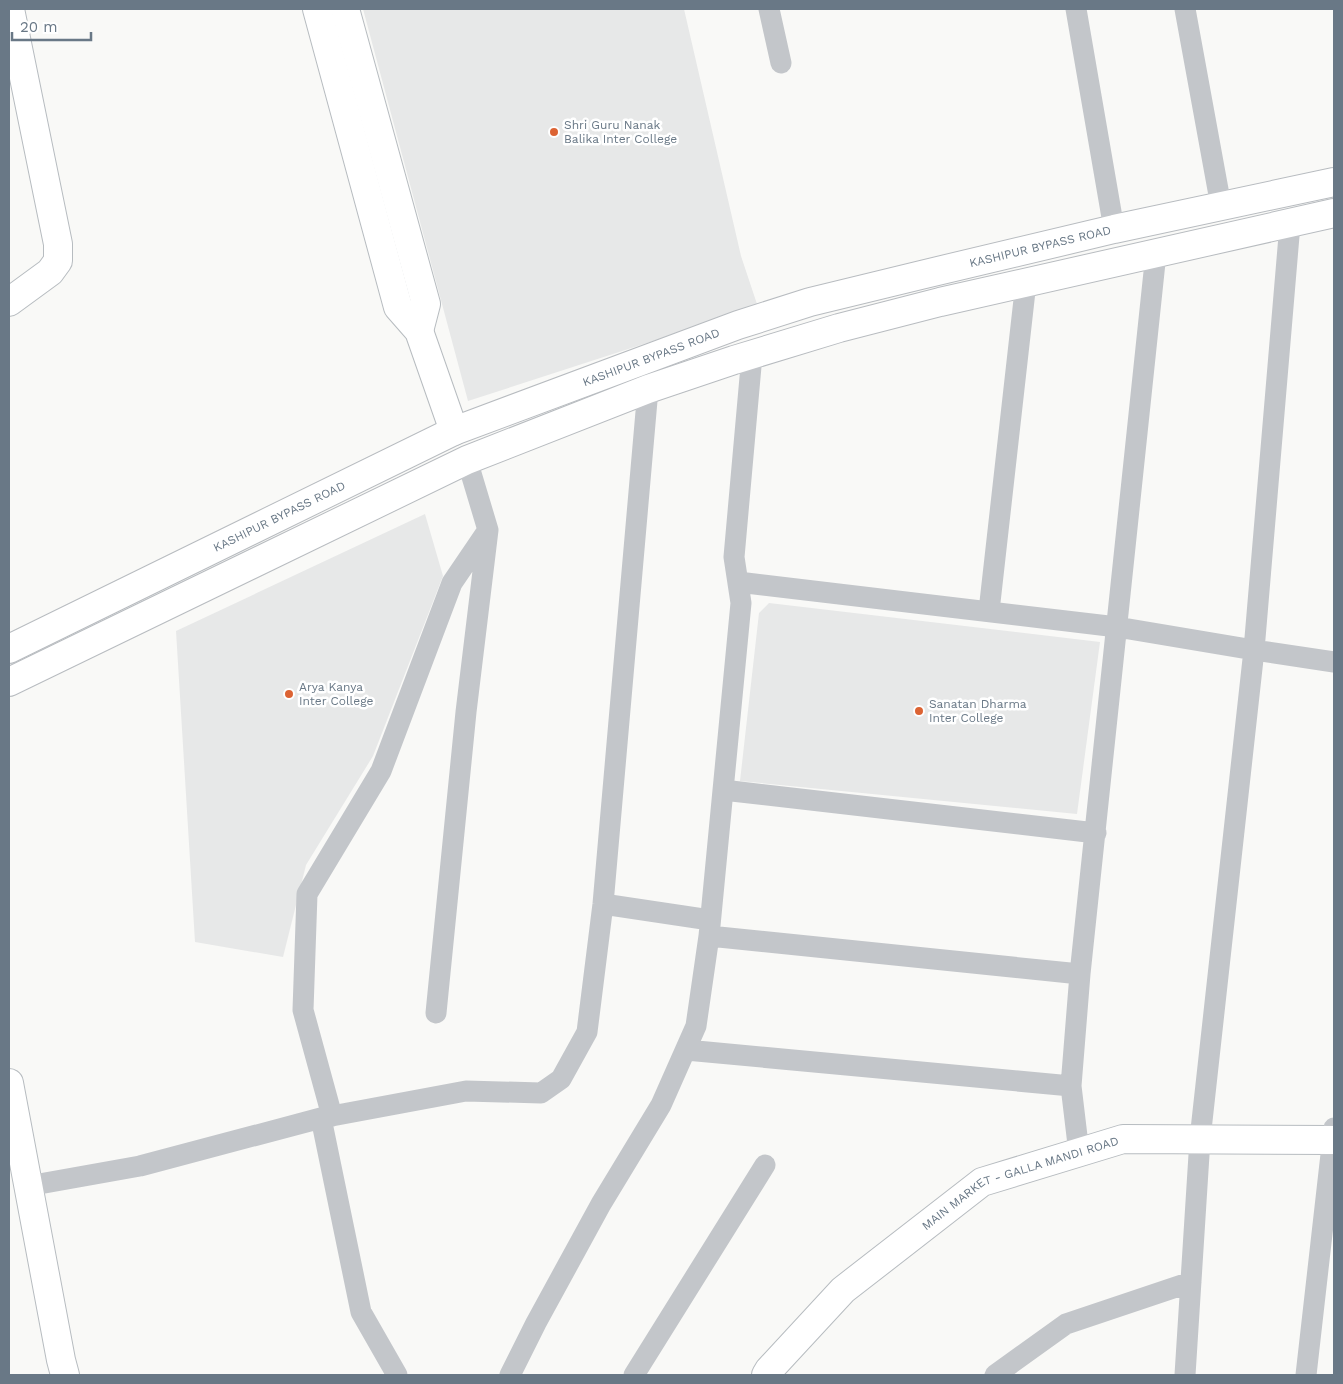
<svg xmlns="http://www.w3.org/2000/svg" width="1343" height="1384" font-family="'Work Sans',sans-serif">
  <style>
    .built { fill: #e7e8e8 }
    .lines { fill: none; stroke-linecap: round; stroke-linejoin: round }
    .secondary-casing { stroke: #b7bcc0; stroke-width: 30 }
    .primary-casing { stroke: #b8bcc0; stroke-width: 30 }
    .street { stroke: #c3c6ca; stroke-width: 21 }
    .secondary { stroke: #fff; stroke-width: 28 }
    .primary { stroke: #fff; stroke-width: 28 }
    .poi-dot { fill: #dc6333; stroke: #fff; stroke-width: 2 }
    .labels { text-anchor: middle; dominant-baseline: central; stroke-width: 5; stroke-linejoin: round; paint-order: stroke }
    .poi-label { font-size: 12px; fill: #697886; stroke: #fff; text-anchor: start }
    .street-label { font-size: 12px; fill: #697886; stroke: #fff }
  </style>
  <rect width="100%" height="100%" fill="#f9f9f7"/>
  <path class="built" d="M363,9H684L741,256L758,307L468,401Z
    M425,514L443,576L373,756L306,865L283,957L195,942L176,631Z
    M769,603L1100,642L1077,814L740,781L759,613Z"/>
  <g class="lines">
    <defs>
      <g id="secondary">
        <path d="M317,9L398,307L419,331L454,431"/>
        <path d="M345,9L426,304L419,331"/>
        <path d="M9,302L50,272L58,261V244L10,9"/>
        <path d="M9,1083L61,1360L65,1375"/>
        <path id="s1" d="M766,1375L769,1370L843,1290L982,1182L1123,1139L1334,1140"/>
      </g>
      <g id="primary">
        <path id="s2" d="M9,649L454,431L738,325L810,302L921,275L1114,229L1334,182"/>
        <path d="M9,682L467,460L648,389L734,360L839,328L940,302L1334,213"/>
      </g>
    </defs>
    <use href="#secondary" class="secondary-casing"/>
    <use href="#primary" class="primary-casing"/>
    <path class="street" d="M769,9L781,63
      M1076,9L1114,229
      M1185,9L1221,206
      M738,582L1117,627L1254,650L1334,662
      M989,611L1026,282
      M723,790L1096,833
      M603,904L710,920
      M709,936L1080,974
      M436,1013L466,712L488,530L467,460
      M686,1050L1071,1086
      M332,1116L303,1010L307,894L381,771L452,583L488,530
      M321,1118L361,1312L397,1375
      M1079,1153L1071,1086L1080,974L1156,253
      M28,1186L140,1166L321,1118L466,1091L541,1093L561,1079L587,1032L603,904L648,389
      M510,1375L536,1323L601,1204L661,1105L696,1026L709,936L741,603L734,557L752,355
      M634,1375L765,1165
      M995,1375L1066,1324L1191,1282
      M1185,1375L1200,1139L1254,650L1290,224
      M1306,1375L1334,1128"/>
    <use href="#secondary" class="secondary"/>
    <use href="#primary" class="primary"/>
  </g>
  <g class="poi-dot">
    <circle cx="554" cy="132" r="5"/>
    <circle cx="289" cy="694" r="5"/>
    <circle cx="919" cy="711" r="5"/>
  </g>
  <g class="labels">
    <g class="poi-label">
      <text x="564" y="125">Shri Guru Nanak<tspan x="564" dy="14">Balika Inter College</tspan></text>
      <text x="299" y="687">Arya Kanya<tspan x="299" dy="14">Inter College</tspan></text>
      <text x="929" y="704">Sanatan Dharma<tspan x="929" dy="14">Inter College</tspan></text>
    </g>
    <g class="street-label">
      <text stroke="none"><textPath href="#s2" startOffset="1111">KASHIPUR BYPASS ROAD</textPath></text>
      <text stroke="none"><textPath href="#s2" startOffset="706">KASHIPUR BYPASS ROAD</textPath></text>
      <text stroke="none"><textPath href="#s2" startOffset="301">KASHIPUR BYPASS ROAD</textPath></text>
      <text stroke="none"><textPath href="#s1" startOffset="325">MAIN MARKET - GALLA MANDI ROAD</textPath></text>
    </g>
  </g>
  <rect width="1343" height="1384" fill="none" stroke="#697886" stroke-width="20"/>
  <path d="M12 32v8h79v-8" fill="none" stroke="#697886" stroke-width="2.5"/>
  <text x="20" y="32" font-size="15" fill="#697886" stroke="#ffffff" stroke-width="4" paint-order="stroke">20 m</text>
</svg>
